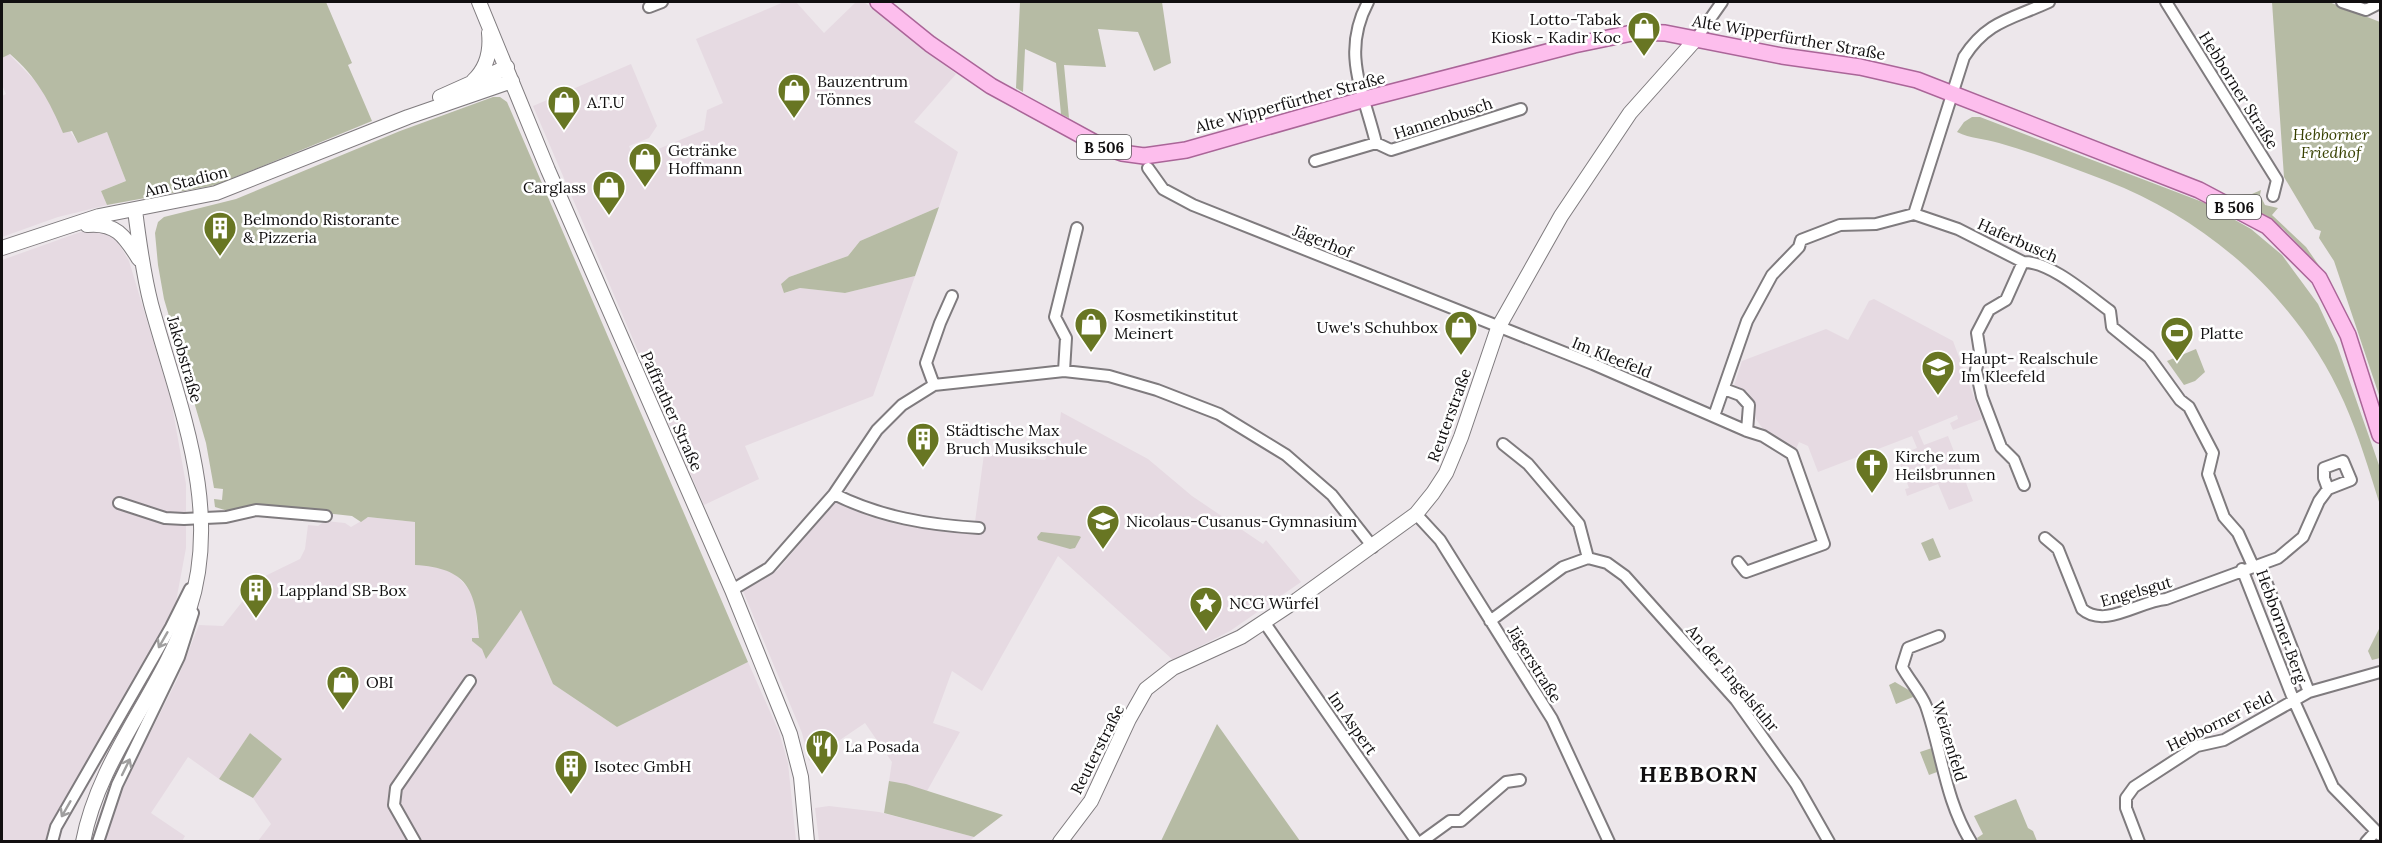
<svg xmlns="http://www.w3.org/2000/svg" width="2382" height="843" font-family="Lora,serif">
  <style>
    .built { fill: #e6dae2 }
    .green { fill: #b6bba4 }
    .lines { fill: none; stroke-linecap: round; stroke-linejoin: round }
    .street-casing { stroke: #7f7b7e; stroke-width: 14 }
    .secondary-casing { stroke: #7f7b7e; stroke-width: 16 }
    .primary-casing { stroke: #aa6598; stroke-width: 18 }
    .street { stroke: #fff; stroke-width: 10 }
    .secondary { stroke: #fff; stroke-width: 14 }
    .primary { stroke: #fdbeed; stroke-width: 15 }
    .oneway { stroke: #a09f9f }
    .labels { text-anchor: middle; dominant-baseline: central; stroke-width: 5; stroke-linejoin: round; paint-order: stroke }
    .shield { fill: #fff; stroke: #585758; stroke-width: 1.5 }
    .shield-label { font-size: 15px; font-weight: bold; fill: #110f10 }
    .poi-label { font-size: 16px; fill: #110f10; stroke: #fff; text-anchor: start }
    .street-label { font-size: 16px; fill: #110f10; stroke: #fff }
    .park-label { font-size: 16px; font-style: italic; fill: #374000; stroke: #fff }
    .district-label { font-size: 22px; font-weight: bold; letter-spacing: 1.5px; fill: #110f10; stroke: #fff }
  </style>
  <rect width="100%" height="100%" fill="#ede7eb"/>
  <path class="built" d="M784,2H796L824,33L856,2H864L956,74L914,122L958,152L939,207L860,241L848,256L789,277L781,284L785,293L800,288L845,293L915,276L873,396L745,446L759,479L704,505L533,106L631,64L657,126L649,138L629,146L634,159L704,130L707,110L723,103L696,39Z
    M9,54L39,85L78,143L107,132L126,181L101,191L107,205L58,217L2,237V96L6,94L2,85V58Z
    M89,229L115,237L129,261L171,400L186,484V548L175,607L54,819L46,841L2,842V260Z
    M1874,299L1953,341L1982,419L1953,430L1950,423L1958,419L1957,415L1918,431L1924,445L1948,436L1973,501L1949,510L1938,484L1907,496L1905,489L1909,488L1897,456L1917,448L1912,436L1818,472L1808,446L1799,442L1796,449L1765,432L1756,419L1753,400L1747,391L1734,386L1742,361L1826,329L1848,340L1869,301Z
    M1061,412L1148,459L1192,496L1263,544L1266,540L1301,582L1230,631L1173,660L1058,556L982,691L952,671L933,723L960,732L927,791L889,781L892,762L865,723L809,761L802,733L743,591L778,570L832,504L839,502L868,516L896,524L978,534L980,523L975,522L984,454L1045,460L1059,429Z
    M368,517L415,522L441,566L455,574L468,588L474,599L479,638L486,658L521,610L553,684L617,727L748,662L779,732L788,763L796,841H258L271,824L253,798L282,759L250,733L219,779L188,757L151,813L185,836L182,841L105,842L121,790L177,680L199,625L223,626L261,578L300,559L305,549L308,525L318,526L325,521L345,523L351,527Z
    M829,806L879,812L974,837L969,842L819,841L815,808Z"/>
  <path class="green" d="M2,2H326L352,63L348,65L372,121L216,185L107,205L101,191L126,181L107,132L78,143L72,131L63,133C50,102 36,76 10,54L2,58Z
    M1020,2H1162L1171,63L1154,71L1138,32L1098,29L1106,67L1064,65L1069,118L1061,114L1056,63L1025,49L1023,92L1016,88Z
    M2272,2H2329L2380,22V398L2334,261L2319,238L2321,231L2315,229L2284,177Z
    M493,97H500L507,102L748,662L617,727L553,684L521,610L486,659L482,649L472,641V638H479C476,589 467,568 415,565V522L368,517L361,522L352,516L252,505L228,511L215,507L214,499L222,500L223,489L214,488L206,443L164,299L158,265L155,233L158,222L164,217L236,199L400,131Z
    M1972,117H1980L2205,203L2251,229L2282,255L2318,304L2337,345L2380,468V505C2369,470 2359,436 2344,402C2298,299 2210,221 2107,181C2072,168 2035,153 1999,143C1983,138 1971,139 1957,132L1964,122Z
    M2261,190L2260,195L2265,205L2278,208L2272,215L2306,247L2320,267L2282,228L2234,195L2252,194Z
    M939,207L915,276L845,293L800,288L784,293L781,284L789,277L848,256L860,241Z
    M2196,349L2205,372L2195,381L2184,385L2167,361Z
    M1041,532L1079,536L1081,537L1075,548L1070,549L1038,540L1037,537Z
    M1933,538L1941,557L1929,561L1921,543Z
    M2380,627V658L2372,660L2368,651Z
    M1895,682L1912,692L1917,703L1913,697L1896,704L1889,685Z
    M1217,724L1300,841H1161Z
    M250,733L282,759L253,798L219,779Z
    M1932,748L1937,772L1929,775L1920,752Z
    M889,781L906,784L1003,815L974,837L884,813Z
    M2016,799L2028,828L2033,831L2037,841H1979L1977,838L1983,834L1974,816Z"/>
  <g class="lines">
    <defs>
      <path id="street" d="M1368,2C1341,53 1363,90 1376,143
        M2049,2C2012,19 1987,21 1964,57L1914,214L1958,229L2023,262C2050,261 2088,295 2110,311L2112,327L2149,357L2180,400L2189,407L2213,453L2208,474L2224,517L2238,533L2253,566
        M2166,2L2277,180L2273,196
        M2342,2L2366,10L2380,3
        M649,7L662,2
        M1696,39L1722,2
        M1315,161L1376,143L1391,150L1521,109
        M1148,168L1163,189L1193,205L1593,364L1747,431
        M2023,262L2006,300L1989,310L1977,333L1980,352L1976,370L1982,397L2001,447L2014,460L2024,485
        M1064,371L1066,338L1055,317L1077,228
        M934,385L926,363L940,323L952,296
        M1724,389L1740,395L1749,405L1747,431L1763,436L1792,454L1824,544L1746,572L1738,562
        M1714,416L1747,321L1772,275L1799,247L1801,240L1840,225L1876,224L1914,214
        M1503,444L1528,464L1579,524L1588,558L1607,563L1625,576L1736,700L1796,784L1829,842
        M834,494C880,517 928,525 979,528
        M119,503L165,518L184,519L226,517L256,510L326,516
        M1416,514L1440,540L1552,719L1609,842
        M2045,538L2058,549L2082,609C2105,629 2139,601 2166,599L2278,558L2303,537L2319,501L2328,489L2351,480L2343,461L2324,468V478L2328,489
        M2260,566L2309,692
        M2242,569L2294,701L2333,787L2380,835
        M732,590L769,568L834,494L877,430L902,405L934,385L1064,371L1109,376L1157,390L1219,414L1286,455L1332,495L1373,547
        M1490,621L1563,567L1588,558
        M1264,622L1417,842
        M1939,636L1908,648L1902,667C1909,680 1921,693 1926,706C1942,752 1945,800 1971,842
        M52,842L56,827L171,627L190,589
        M98,842L117,785L179,657L193,613
        M415,842L394,805L396,788L470,681
        M1421,842L1450,821H1461L1506,782L1520,780
        M2139,842L2126,808V798L2134,787L2197,746L2224,740L2309,692L2380,672
        M2366,842L2376,831"/>
      <path id="secondary" d="M479,2L548,170L732,590L790,734L801,777L807,842
        M473,81C487,68 491,52 489,33
        M440,97L507,67
        M87,225C116,222 125,237 139,259
        M2,248L99,216L216,193L408,117L512,81
        M83,842C99,757 162,691 189,610C223,506 178,404 151,304C143,273 139,242 135,210
        M1060,842L1091,801L1129,719L1146,689L1173,668L1241,637L1297,600L1416,514L1433,493L1446,473L1461,437L1498,328L1561,216L1630,113L1696,39"/>
      <path id="primary" d="M878,2L930,44L991,86L1099,145L1122,153L1144,156L1186,150L1365,99L1574,45L1637,32L1665,33L1782,56L1860,67L1917,80L2199,190L2267,226L2319,278L2348,335L2380,435"/>
    </defs>
    <use href="#street" class="street-casing"/>
    <use href="#secondary" class="secondary-casing"/>
    <use href="#primary" class="primary-casing"/>
    <use href="#street" class="street"/>
    <use href="#secondary" class="secondary"/>
    <use href="#primary" class="primary"/>
  </g>
  <defs><path id="oneway-shaft" d="M-6 0H5M1.5-3L5.5 0L1.5 3" fill="none" stroke-width="1.6" stroke-linecap="round" stroke-linejoin="round" transform="scale(1.5)"/></defs>
  <g class="oneway">
    <use href="#oneway-shaft" transform="translate(163 640) rotate(120)"/>
    <use href="#oneway-shaft" transform="translate(126 767) rotate(-64)"/>
    <use href="#oneway-shaft" transform="translate(66 809) rotate(120)"/>
  </g>
  <defs>
    <symbol id="shop-pin" viewBox="-11 -11 22 30"><path d="M0 17L-7.5 6A9.5 9.5 0 1 1 7.5 6Z" fill="#687623" stroke="#fff"/><path d="M-5-2.5h2.3a2.7 3.5 0 0 1 5.4 0H5L5.5 6h-11ZM-1.5-2.5h3a1.5 2.3 0 0 0-3 0Z" fill="#fff"/></symbol>
    <symbol id="building-pin" viewBox="-11 -11 22 30"><path d="M0 17L-7.5 6A9.5 9.5 0 1 1 7.5 6Z" fill="#687623" stroke="#fff"/><path d="M-4-6H4V6H1V3H-1V6H-4ZM-2.5-4.3h1.7v1.8h-1.7ZM.8-4.3h1.7v1.8H.8ZM-2.5-1h1.7V.8h-1.7ZM.8-1h1.7V.8H.8Z" fill="#fff"/></symbol>
    <symbol id="stadium-pin" viewBox="-11 -11 22 30"><path d="M0 17L-7.5 6A9.5 9.5 0 1 1 7.5 6Z" fill="#687623" stroke="#fff"/><path d="M0-5a6.5 5 0 1 0 0 10a6.5 5 0 1 0 0-10ZM-3.5-1.8h7v3.6h-7Z" fill="#fff"/></symbol>
    <symbol id="school-pin" viewBox="-11 -11 22 30"><path d="M0 17L-7.5 6A9.5 9.5 0 1 1 7.5 6Z" fill="#687623" stroke="#fff"/><path d="M0-5L7-2L0 1L-7-2ZM-4 1L0 2.5L4 1V4Q0 6-4 4Z" fill="#fff"/></symbol>
    <symbol id="church-pin" viewBox="-11 -11 22 30"><path d="M0 17L-7.5 6A9.5 9.5 0 1 1 7.5 6Z" fill="#687623" stroke="#fff"/><path d="M-1.2-6h2.4v3.5h3.3v2.4h-3.3V6h-2.4V-.1h-3.3v-2.4h3.3Z" fill="#fff"/></symbol>
    <symbol id="sight-pin" viewBox="-11 -11 22 30"><path d="M0 17L-7.5 6A9.5 9.5 0 1 1 7.5 6Z" fill="#687623" stroke="#fff"/><path d="M0-6L1.8-2.2L6-1.7L2.9 1.2L3.7 5.4L0 3.3L-3.7 5.4L-2.9 1.2L-6-1.7L-1.8-2.2Z" fill="#fff"/></symbol>
    <symbol id="restaurant-pin" viewBox="-11 -11 22 30"><path d="M0 17L-7.5 6A9.5 9.5 0 1 1 7.5 6Z" fill="#687623" stroke="#fff"/><path d="M-5-6h1v4h1v-4h1v4h1v-4h1v5L-1.5 .5V6h-2V.5L-5-1ZM5-6V6H3V1.5H1.5Q1.5-4 5-6Z" fill="#fff"/></symbol>
  </defs>
  <g fill-rule="evenodd">
    <use href="#shop-pin" x="1625" y="9" width="38" height="52"/>
    <use href="#shop-pin" x="775" y="71" width="38" height="52"/>
    <use href="#shop-pin" x="545" y="83" width="38" height="52"/>
    <use href="#shop-pin" x="626" y="140" width="38" height="52"/>
    <use href="#shop-pin" x="590" y="168" width="38" height="52"/>
    <use href="#building-pin" x="201" y="209" width="38" height="52"/>
    <use href="#shop-pin" x="1072" y="305" width="38" height="52"/>
    <use href="#shop-pin" x="1442" y="308" width="38" height="52"/>
    <use href="#stadium-pin" x="2158" y="314" width="38" height="52"/>
    <use href="#school-pin" x="1919" y="348" width="38" height="52"/>
    <use href="#building-pin" x="904" y="420" width="38" height="52"/>
    <use href="#church-pin" x="1853" y="446" width="38" height="52"/>
    <use href="#school-pin" x="1084" y="502" width="38" height="52"/>
    <use href="#building-pin" x="237" y="571" width="38" height="52"/>
    <use href="#sight-pin" x="1187" y="584" width="38" height="52"/>
    <use href="#shop-pin" x="324" y="663" width="38" height="52"/>
    <use href="#restaurant-pin" x="803" y="727" width="38" height="52"/>
    <use href="#building-pin" x="552" y="747" width="38" height="52"/>
  </g>
  <g class="labels">
    <g class="shield">
      <rect x="1077" y="135" width="54" height="24" rx="4.5"/>
      <rect x="2207" y="195" width="54" height="24" rx="4.5"/>
    </g>
    <g class="shield-label">
      <text x="1104" y="147">B 506</text>
      <text x="2234" y="207">B 506</text>
    </g>
    <g class="poi-label">
      <text x="1621" y="19" text-anchor="end">Lotto-Tabak<tspan x="1621" dy="18">Kiosk - Kadir Koc</tspan></text>
      <text x="817" y="81">Bauzentrum<tspan x="817" dy="18">Tönnes</tspan></text>
      <text x="587" y="102">A.T.U</text>
      <text x="668" y="150">Getränke<tspan x="668" dy="18">Hoffmann</tspan></text>
      <text x="586" y="187" text-anchor="end">Carglass</text>
      <text x="243" y="219">Belmondo Ristorante<tspan x="243" dy="18">&amp; Pizzeria</tspan></text>
      <text x="1114" y="315">Kosmetikinstitut<tspan x="1114" dy="18">Meinert</tspan></text>
      <text x="1438" y="327" text-anchor="end">Uwe's Schuhbox</text>
      <text x="2200" y="333">Platte</text>
      <text x="1961" y="358">Haupt- Realschule<tspan x="1961" dy="18">Im Kleefeld</tspan></text>
      <text x="946" y="430">Städtische Max<tspan x="946" dy="18">Bruch Musikschule</tspan></text>
      <text x="1895" y="456">Kirche zum<tspan x="1895" dy="18">Heilsbrunnen</tspan></text>
      <text x="1126" y="521">Nicolaus-Cusanus-Gymnasium</text>
      <text x="279" y="590">Lappland SB-Box</text>
      <text x="1229" y="603">NCG Würfel</text>
      <text x="366" y="682">OBI</text>
      <text x="845" y="746">La Posada</text>
      <text x="594" y="766">Isotec GmbH</text>
    </g>
    <g class="street-label">
      <text transform="translate(1789 37) rotate(10)">Alte Wipperfürther Straße</text>
      <text transform="translate(2239 90) rotate(58)">Hebborner Straße</text>
      <text transform="translate(1290 102) rotate(-15)">Alte Wipperfürther Straße</text>
      <text transform="translate(1443 118) rotate(-18)">Hannenbusch</text>
      <text transform="translate(186 181) rotate(-14)">Am Stadion</text>
      <text transform="translate(2018 240) rotate(24)">Haferbusch</text>
      <text transform="translate(1323 241) rotate(22)">Jägerhof</text>
      <text transform="translate(1612 357) rotate(22)">Im Kleefeld</text>
      <text transform="translate(185 359) rotate(74)">Jakobstraße</text>
      <text transform="translate(672 411) rotate(66)">Paffrather Straße</text>
      <text transform="translate(1449 415) rotate(-70)">Reuterstraße</text>
      <text transform="translate(2136 591) rotate(-16)">Engelsgut</text>
      <text transform="translate(2282 626) rotate(70)">Hebborner Berg</text>
      <text transform="translate(1535 664) rotate(58)">Jägerstraße</text>
      <text transform="translate(1733 678) rotate(50)">An der Engelsfuhr</text>
      <text transform="translate(2220 721) rotate(-26)">Hebborner Feld</text>
      <text transform="translate(1353 723) rotate(55)">Im Aspert</text>
      <text transform="translate(1950 741) rotate(73)">Weizenfeld</text>
      <text transform="translate(1097 749) rotate(-63)">Reuterstraße</text>
    </g>
    <g class="park-label">
      <text x="2331" y="134">Hebborner<tspan x="2331" dy="18">Friedhof</tspan></text>
    </g>
    <g class="district-label">
      <text x="1699" y="774">HEBBORN</text>
    </g>
  </g>
  <rect width="2382" height="843" fill="none" stroke="#110f10" stroke-width="6"/>
</svg>
